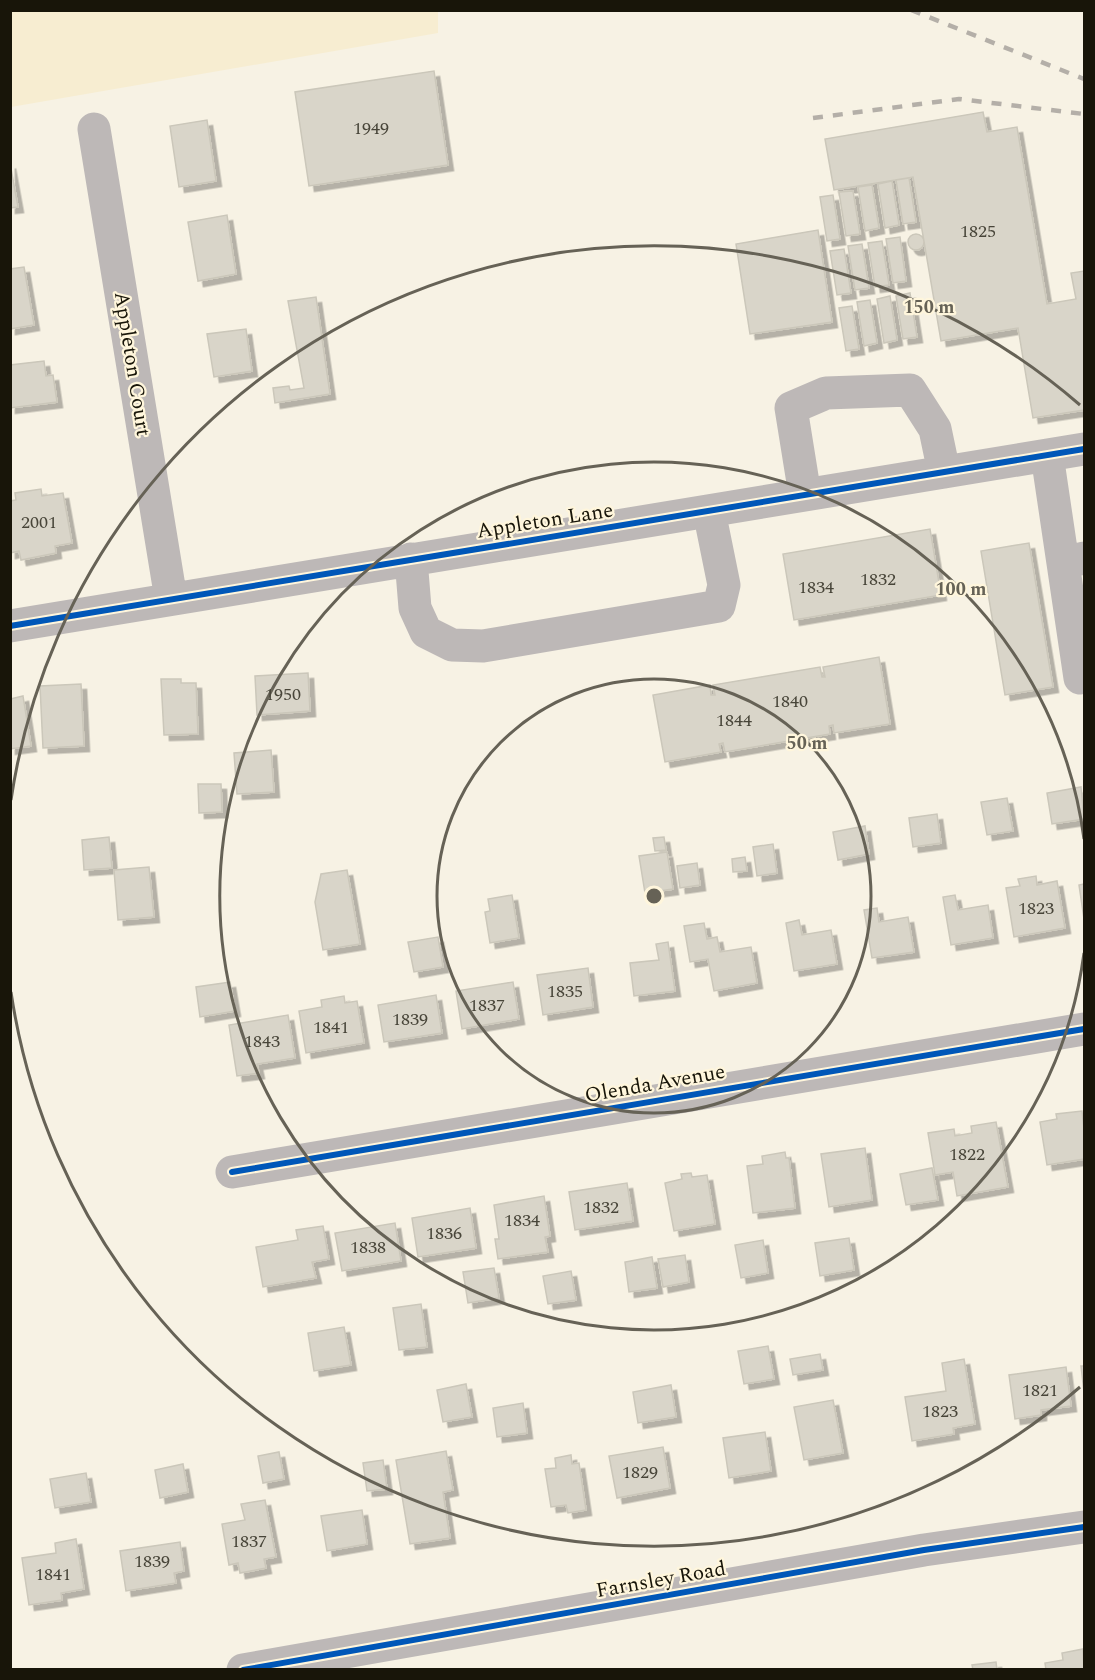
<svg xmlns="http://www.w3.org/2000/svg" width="1095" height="1680" font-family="Spectral,serif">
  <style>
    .built { fill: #f7edd1 }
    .building { fill: #d9d5c9; stroke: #cbc7ba; stroke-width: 1.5; filter: url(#shadow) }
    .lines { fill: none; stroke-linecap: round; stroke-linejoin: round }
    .minor { stroke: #bdb8b7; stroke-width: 33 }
    .rail { stroke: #b4afa8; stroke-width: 4.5; stroke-dasharray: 10 10; stroke-linecap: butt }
    .cycleway-casing { stroke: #fff6dc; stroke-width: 10 }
    .cycleway { stroke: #0057b8; stroke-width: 6 }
    .ring { fill: none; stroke: #666256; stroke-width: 3 }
    .labels { text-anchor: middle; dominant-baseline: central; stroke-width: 4.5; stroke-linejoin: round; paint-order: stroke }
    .number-label { font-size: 18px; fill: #484539 }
    .street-label { font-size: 21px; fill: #181509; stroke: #fff6dc }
    .centre { fill: #666256; stroke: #fff6dc; stroke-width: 3 }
    .ring-label { font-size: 18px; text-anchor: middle; font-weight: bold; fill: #666256; stroke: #fff6dc; stroke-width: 4.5; stroke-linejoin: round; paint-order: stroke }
  </style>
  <defs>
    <filter id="shadow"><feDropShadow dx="5.5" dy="5.5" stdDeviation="0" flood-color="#0004"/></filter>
  </defs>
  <rect width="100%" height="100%" fill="#f7f2e4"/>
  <path class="built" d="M11,10L438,11V33L11,107Z"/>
  <path class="building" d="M434,71L448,165L309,186L295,92Z
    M983,112L987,132L1017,127L1047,304L1076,299L1071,273L1084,271V410L1033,418L1018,328L941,341L913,177L834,190L825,139Z
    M207,120L216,181L179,187L170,126Z
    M10,163L18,207L10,208Z
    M909,178L916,222L903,224L896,180Z
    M892,181L899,225L885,228L878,184Z
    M872,185L879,228L865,231L858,187Z
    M853,191L860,234L846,236L839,192Z
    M833,195L840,239L827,241L820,197Z
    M227,215L236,274L198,281L188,222Z
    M818,230L832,322L750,334L736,244Z
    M908 242a8 8 0 1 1 16 0a8 8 0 1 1-16 0Z
    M900,237L906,281L893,283L886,239Z
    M882,241L889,285L875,287L868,243Z
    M862,244L869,288L855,290L848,246Z
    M844,249L851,293L837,295L830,251Z
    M24,267L34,325L10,329V269Z
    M910,293L917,337L903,339L896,296Z
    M890,296L897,340L884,343L877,299Z
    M316,297L330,394L275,403L273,388L289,386L290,390L304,388L288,301Z
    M870,300L877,343L864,346L857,302Z
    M852,306L859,349L846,351L839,308Z
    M246,329L252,371L214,377L207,334Z
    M44,361L46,376L53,375L57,402L10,408V365Z
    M41,489L42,496L63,493L72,543L55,546L56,553L21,560L19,551L10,553V501L16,500L15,493Z
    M930,529L941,595L794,620L783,554Z
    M1029,543L1053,687L1005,695L981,551Z
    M879,657L890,724L834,733L833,725L829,726L830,734L725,752L723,743L719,744L721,752L665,762L653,695L710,685L711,695H715L713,685L820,667L822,677H825L823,667Z
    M308,673L310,711L257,715L255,676Z
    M161,679H181V683H196L198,734L164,735Z
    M81,684L84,746L43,748L40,686Z
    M23,696L31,746L10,749V699Z
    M271,750L274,792L237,794L234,753Z
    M198,784H221L222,812L199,813Z
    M1081,787L1084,819L1052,824L1047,793Z
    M1007,798L1013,831L987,835L981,802Z
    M937,814L941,843L913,847L909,818Z
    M865,826L869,854L838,860L833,832Z
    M109,837L112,868L84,870L82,840Z
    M664,837L666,850L655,851L653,838Z
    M773,844L777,873L757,876L753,847Z
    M667,852L673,889L645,893L639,856Z
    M745,857L747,871L733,872L732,859Z
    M697,863L700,885L680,888L677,866Z
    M149,867L154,917L118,920L114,870Z
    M347,870L360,944L323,950L315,902L321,874Z
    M1036,876L1037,885L1057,881L1065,928L1014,937L1006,888L1020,886L1018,879Z
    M1084,884V919L1079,885Z
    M512,895L519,938L490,943L485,912L490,911L488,899Z
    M955,895L958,910L988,905L993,938L951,945L943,897Z
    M877,908L879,922L908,917L914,952L872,958L864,910Z
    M799,920L802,935L831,930L837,964L794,971L786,923Z
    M704,923L707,939L717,937L720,952L751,947L757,983L714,991L708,959L690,962L684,926Z
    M438,937L443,967L414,972L408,942Z
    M668,942L675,991L634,996L630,963L659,960L656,944Z
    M588,968L593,1007L543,1015L537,975Z
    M230,982L235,1011L200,1017L196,987Z
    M513,982L519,1019L462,1029L456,991Z
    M436,995L442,1033L384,1042L378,1005Z
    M344,996L345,1003L357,1001L364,1043L306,1053L299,1011L322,1007L321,1000Z
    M288,1015L295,1058L257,1064L259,1073L237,1076L229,1025Z
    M1082,1111L1084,1129V1159L1047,1165L1040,1122L1057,1119L1056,1114Z
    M996,1122L1008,1187L957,1196L953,1172L935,1175L928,1133L954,1129L955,1136L972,1133L971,1126Z
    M865,1148L872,1200L829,1207L821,1154Z
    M785,1152L786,1158H789L795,1208L753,1213L747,1166L763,1164L762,1156Z
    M932,1168L938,1200L906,1205L900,1174Z
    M691,1173L692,1177L707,1175L715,1224L674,1231L665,1183L682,1179L681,1174Z
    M627,1183L633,1221L575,1230L569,1192Z
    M544,1196L550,1236L545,1237L548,1252L498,1259L495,1239H499L494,1205Z
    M470,1208L476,1248L418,1257L412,1218Z
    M395,1223L401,1261L342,1271L335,1233Z
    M323,1226L329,1259L312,1262L316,1278L263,1287L256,1247L298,1240L296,1230Z
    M849,1238L854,1270L820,1276L815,1243Z
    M763,1240L768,1273L741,1278L735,1245Z
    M685,1255L689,1282L663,1287L658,1259Z
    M652,1257L657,1288L629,1292L625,1262Z
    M494,1268L499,1298L468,1303L463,1272Z
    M571,1271L576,1300L548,1304L543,1276Z
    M421,1304L427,1347L399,1350L393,1308Z
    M344,1327L351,1365L314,1371L308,1333Z
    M768,1346L774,1379L744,1384L738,1351Z
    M820,1354L823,1370L793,1375L790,1359Z
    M964,1359L975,1424L953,1428L954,1434L912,1441L905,1397L946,1391L942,1363Z
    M1081,1366H1084V1392Z
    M1066,1367L1071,1406L1041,1410V1415L1015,1419L1009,1375Z
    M466,1384L472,1417L443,1422L437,1390Z
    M671,1385L676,1417L638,1423L633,1392Z
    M833,1400L843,1453L804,1460L794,1407Z
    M523,1403L527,1433L497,1437L493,1408Z
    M765,1432L771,1471L729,1478L723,1438Z
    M663,1447L670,1488L617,1498L609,1456Z
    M446,1451L453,1490L443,1492L450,1538L410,1544L396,1460Z
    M279,1452L284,1479L263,1483L258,1456Z
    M571,1455L572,1464L579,1463L586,1510L568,1513L566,1505L551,1507L545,1469L556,1468L555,1458Z
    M383,1460L387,1489L367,1491L363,1463Z
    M183,1464L188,1492L160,1498L155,1470Z
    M86,1473L91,1502L55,1508L50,1479Z
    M265,1500L276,1557L264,1559L266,1568L240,1573L238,1563L229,1565L222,1524L245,1520L241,1504Z
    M362,1510L367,1544L327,1551L321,1516Z
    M76,1539L84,1589L61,1593L62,1600L29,1605L22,1558L56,1553L55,1543Z
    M180,1542L184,1571L174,1573L176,1583L126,1591L120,1551Z
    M1083,1649L1084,1670H1046L1045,1663L1063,1660L1062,1653Z
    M996,1662L997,1670H973L972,1665Z"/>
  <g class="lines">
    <path class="minor" d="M94,129L171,599
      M1047,455L1063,563L1084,558
      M805,495L791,408L826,393L910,390L935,429L944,472
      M411,559L415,608L426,632L452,645L483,646L719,606L724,585L709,511
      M1063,563L1080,678
      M10,626L1084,449
      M232,1172L1084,1029
      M243,1670L924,1550L1084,1527"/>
    <path class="rail" d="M911,10L1084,79
      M813,118L959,99L1084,114"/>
    <defs>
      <path id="cycleway" d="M10,626L1084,449
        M232,1172L1084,1029
        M243,1670L924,1550L1084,1527"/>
    </defs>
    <use href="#cycleway" class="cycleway-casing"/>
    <use href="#cycleway" class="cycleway"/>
  </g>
  <g class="ring">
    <circle cx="654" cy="896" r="217"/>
    <path d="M1084 953A434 434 0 1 1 1084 839"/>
    <path d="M1080 1387A650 650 0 0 1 11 992M11 800A650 650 0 0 1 1080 405"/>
  </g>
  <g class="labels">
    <g class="number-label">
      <text x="371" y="128">1949</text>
      <text x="978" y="231">1825</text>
      <text x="39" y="522">2001</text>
      <text x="878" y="579">1832</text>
      <text x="816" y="587">1834</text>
      <text x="283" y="694">1950</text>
      <text x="790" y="701">1840</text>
      <text x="734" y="720">1844</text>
      <text x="1036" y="908">1823</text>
      <text x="565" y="991">1835</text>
      <text x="487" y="1005">1837</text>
      <text x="410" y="1019">1839</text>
      <text x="331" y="1027">1841</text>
      <text x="262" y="1041">1843</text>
      <text x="967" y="1154">1822</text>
      <text x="601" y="1207">1832</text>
      <text x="522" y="1220">1834</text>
      <text x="444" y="1233">1836</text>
      <text x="368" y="1247">1838</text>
      <text x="1040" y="1390">1821</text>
      <text x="940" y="1411">1823</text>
      <text x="640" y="1472">1829</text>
      <text x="249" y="1541">1837</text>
      <text x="152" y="1561">1839</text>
      <text x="53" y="1574">1841</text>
    </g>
    <g class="street-label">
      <text transform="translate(132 364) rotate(81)">Appleton Court</text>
      <text transform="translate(545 521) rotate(-9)">Appleton Lane</text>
      <text transform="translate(655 1084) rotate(-10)">Olenda Avenue</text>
      <text transform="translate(661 1580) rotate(-10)">Farnsley Road</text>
    </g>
  </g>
  <circle cx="654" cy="896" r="9" class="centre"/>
  <g class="ring-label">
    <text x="929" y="313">150 m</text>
    <text x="961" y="595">100 m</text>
    <text x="807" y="749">50 m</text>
  </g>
  <rect width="1095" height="1680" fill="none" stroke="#181509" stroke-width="24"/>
</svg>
